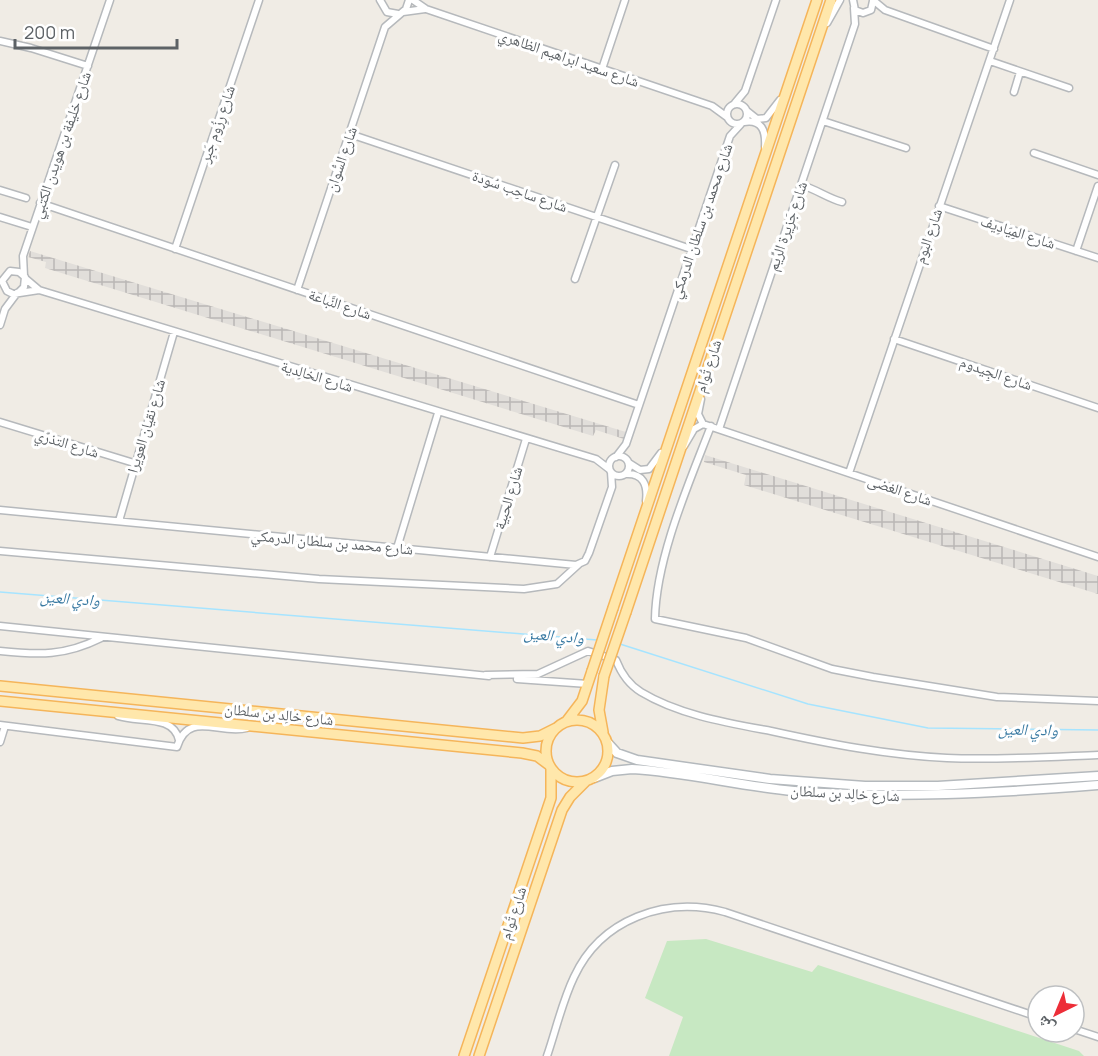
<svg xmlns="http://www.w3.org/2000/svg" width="1098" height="1056" font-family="Manrope,'Noto Naskh Arabic',sans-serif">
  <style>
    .industrial { fill: url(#industrial-grid) }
    .garden { fill: #c7e8c2 }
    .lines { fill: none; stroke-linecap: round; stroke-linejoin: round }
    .stream { stroke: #a6e4ff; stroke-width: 1.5 }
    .street-casing { stroke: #b6b9bc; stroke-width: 9 }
    .secondary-casing { stroke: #b4b9bd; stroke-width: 11 }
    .primary-casing { stroke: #f5b55a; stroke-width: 12 }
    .street { stroke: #fff; stroke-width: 6 }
    .secondary { stroke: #fff; stroke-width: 8 }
    .primary { stroke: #ffe7ab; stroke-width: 9 }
    .primary-bridge-casing { stroke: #f5b55a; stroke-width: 12; stroke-linecap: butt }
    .primary-bridge { stroke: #ffe7ab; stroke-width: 9 }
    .labels { text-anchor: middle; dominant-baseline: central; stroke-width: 6; stroke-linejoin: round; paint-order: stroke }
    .street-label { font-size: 15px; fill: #5d6266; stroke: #fff }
    .water-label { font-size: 16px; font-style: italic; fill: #3b7ba3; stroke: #fff }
  </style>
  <defs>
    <pattern id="industrial-grid" width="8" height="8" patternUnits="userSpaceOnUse" patternTransform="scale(1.5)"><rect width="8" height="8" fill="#e1deda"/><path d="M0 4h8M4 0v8" fill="none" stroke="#bab7b5"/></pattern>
  </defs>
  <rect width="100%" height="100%" fill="#f0ece5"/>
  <path class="industrial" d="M30,251L626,432L624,439L596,430L593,436L45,268L46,262L28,257Z
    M705,455L1098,576V594L744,485L746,475L704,462Z"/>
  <path class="garden" d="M706,939L812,972L818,965L1079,1051L1084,1056H669L683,1017L645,998L667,941Z"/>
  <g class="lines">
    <path class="stream" d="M0,592L597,640
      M620,644L808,704L928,728L1098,730"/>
    <defs>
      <path id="street" d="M380,0L387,12L398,14
        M413,0L426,9L712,106L727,117
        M853,0L855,10L863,13L871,10L873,1
        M873,0L885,10L994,49
        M403,12L425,9
        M827,23L840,0
        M0,41L31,48L88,66
        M990,61L1069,88
        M602,69L625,0
        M1014,92L1020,72
        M735,103L745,91L776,0
        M727 114a10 10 0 1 1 20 0a10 10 0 1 1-20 0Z
        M747,111L757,119L766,118L780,100
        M823,121L906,148
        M744,122C762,119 766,131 765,147
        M350,134L691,249
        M1034,153L1098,175
        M801,185C816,189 827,198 842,202
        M0,190L26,198
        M40,203L639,405
        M939,206L1098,258
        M0,217L32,227
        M175,249L259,0
        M1076,251L1098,186
        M24,276L23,256L110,0
        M26,279L39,290L596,459L609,469
        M575,279L615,165
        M297,290L385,27L406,9L409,0
        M18,293L24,287L25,277L19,272L10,271L2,281L7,291L13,294L39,290
        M0,325L5,309L17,293
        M894,339L1098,408
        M701,399L698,414L703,424L1098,557
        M0,422L134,463
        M711,426C689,483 656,558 655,619L746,638L832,669L873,677L997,697L1098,701
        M719,429L855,24L854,8
        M684,446L694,429L703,424
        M609 466a10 10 0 1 1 20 0a10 10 0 1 1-20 0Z
        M616,457L626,444L730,136L741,124
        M629,463L640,470L649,469L661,453
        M849,473L1010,0
        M626,474C643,473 648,485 646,501
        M0,510L576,565L585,561L589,553L612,487L611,472
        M119,521L174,332
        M397,548L438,413
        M0,551L319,579L524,589L557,584L579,564
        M490,557L526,439
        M0,626L489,676
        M0,651C39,655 65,656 101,638
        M486,675L538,674L588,651L616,660C621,673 628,684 641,692C679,715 728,723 771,731C830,744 887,755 947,758C997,760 1048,757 1098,755
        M517,679L588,684
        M118,716C139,723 173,714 179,740
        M0,725L177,747C188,710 219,735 247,728
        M0,742L5,726
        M1074,1029L1098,1037
        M547,1056C556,1030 562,1002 574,977C601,919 665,896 725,912L1038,1017"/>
      <path id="secondary" d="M607,742L617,753L637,760L770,779L865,786H938L1098,776
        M594,778L612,771L632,769C686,772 739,786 794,791C895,799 997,793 1098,785"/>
      <path id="primary" d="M613,608L817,0
        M626,612L831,0
        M0,686L523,738L540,736L556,728
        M0,701L522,753L537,756L549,765
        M546 751a31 31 0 1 1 62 0a31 31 0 1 1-62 0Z
        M566,722L582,701L592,671
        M603,732L599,710L604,676
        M464,1056L551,798V768
        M479,1056L562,810L570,797L586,781"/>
    </defs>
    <use href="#street" class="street-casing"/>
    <use href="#secondary" class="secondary-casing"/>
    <use href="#primary" class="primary-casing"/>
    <use href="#street" class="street"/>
    <use href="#secondary" class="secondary"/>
    <use href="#primary" class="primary"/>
    <defs>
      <path id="primary-bridge" d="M592,671L613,608
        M604,676L626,612"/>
    </defs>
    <use href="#primary-bridge" class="primary-bridge-casing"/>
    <use href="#primary-bridge" class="primary-bridge"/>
  </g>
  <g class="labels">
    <g class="street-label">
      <text transform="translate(569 58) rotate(19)">شارع سعيد ابراهيم الظاهري</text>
      <text transform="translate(217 124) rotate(-71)">شارع رِزُوم جَبِر</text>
      <text transform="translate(61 145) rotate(-71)">شارع خليفة بن هويدن الكتبي</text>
      <text transform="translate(341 159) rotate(-71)">شارع السُّوان</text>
      <text transform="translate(520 191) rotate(19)">شارع ساحِب سُودة</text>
      <text transform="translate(701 221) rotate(-71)">شارع محمد بن سلطان الدرمكي</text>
      <text transform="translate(787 226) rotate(-71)">شارع جَزِيرة الرِّيم</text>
      <text transform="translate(1018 232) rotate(18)">شارع المِيَادِيف</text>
      <text transform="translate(928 236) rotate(-71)">شارع البوم</text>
      <text transform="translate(340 304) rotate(19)">شارع النَّباعة</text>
      <text transform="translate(708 366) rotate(-72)">شارع تُوام</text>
      <text transform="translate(996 373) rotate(19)">شارع الجِيدوم</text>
      <text transform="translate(317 376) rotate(17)">شارع الخالِدية</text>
      <text transform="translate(146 426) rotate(-73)">شارع نقيان العويرا</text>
      <text transform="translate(67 443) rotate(17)">شارع التذرّي</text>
      <text transform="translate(900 490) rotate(19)">شارع الغضى</text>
      <text transform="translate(508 498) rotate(-73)">شارع الحبية</text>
      <text transform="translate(332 542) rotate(5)">شارع محمد بن سلطان الدرمكي</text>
      <text transform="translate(279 714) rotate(6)">شارع خالِد بن سلطان</text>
      <text transform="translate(845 793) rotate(3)">شارع خالِد بن سلطان</text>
      <text transform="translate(513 913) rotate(-72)">شارع تُوام</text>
    </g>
    <g class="water-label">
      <text transform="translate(70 598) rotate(4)">وادي العين</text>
      <text transform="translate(554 635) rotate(5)">وادي العين</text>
      <text transform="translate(1028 729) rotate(1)">وادي العين</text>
    </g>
  </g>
  <g transform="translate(1056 1014) rotate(223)"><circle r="28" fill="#ffffff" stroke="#bec0c2" stroke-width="1.5"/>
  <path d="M0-4.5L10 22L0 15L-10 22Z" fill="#ed2e38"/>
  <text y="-9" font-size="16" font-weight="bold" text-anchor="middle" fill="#5d6266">ش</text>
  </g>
  <path d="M15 39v9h162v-9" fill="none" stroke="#5d6266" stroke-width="3"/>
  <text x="24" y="39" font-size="18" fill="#5d6266" stroke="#ffffff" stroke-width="4.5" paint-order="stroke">200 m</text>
</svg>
